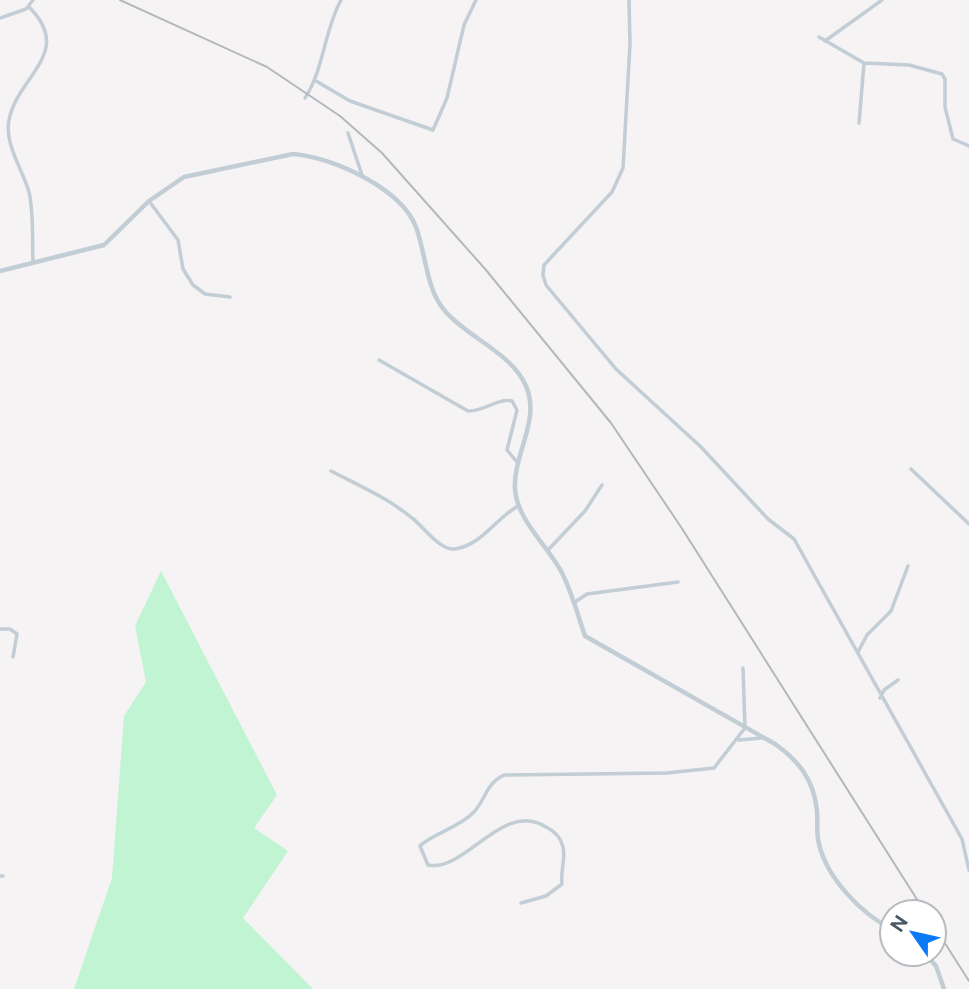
<svg xmlns="http://www.w3.org/2000/svg" width="969" height="989" font-family="'Public Sans',sans-serif">
  <style>
    .green { fill: #c0f4d2 }
    .lines { fill: none; stroke-linecap: round; stroke-linejoin: round }
    .minor { stroke: #c3cdd5; stroke-width: 3.5 }
    .tertiary { stroke: #c3cdd5; stroke-width: 4.5 }
    .rail { stroke: #b4b8bd; stroke-width: 2 }
  </style>
  <rect width="100%" height="100%" fill="#f5f3f3"/>
  <path class="green" d="M161,571L277,795L254,828L288,851L243,918L313,989H74L112,878L124,716L146,682L135,626Z"/>
  <g class="lines">
    <path class="minor" d="M629,0L630,44L623,168L612,192L544,265L543,275L546,285L616,369L701,447L768,519L794,539L962,839L969,870
      M29,7C75,53 17,76 9,120C4,144 23,170 29,192C34,214 32,241 33,263
      M0,18L26,9L33,0
      M819,37L864,63L909,65L942,74L945,79V107L953,139L969,146
      M825,41L882,0
      M316,81L350,101L433,130L447,98L464,25L476,0
      M305,98C324,69 324,31 341,0
      M859,123L864,63
      M348,133L362,175
      M149,201L178,240L183,269L193,285L205,294L230,297
      M379,360L468,411C484,412 496,398 512,401L517,410L507,450L517,462
      M911,469L969,524
      M331,471C358,485 388,498 412,518C423,526 440,551 455,549C482,545 496,518 518,506
      M548,550L585,511L602,485
      M575,602L587,594L678,582
      M0,629H10L17,634L13,657
      M858,652L867,635L891,611L908,566
      M880,698L884,690L898,680
      M739,740L762,738
      M0,876H3
      M521,903L546,896L562,884C560,871 566,860 563,847C561,838 554,831 546,827C503,799 465,873 428,865L420,846C430,835 458,828 473,813C486,800 485,784 504,775L667,773L714,768L745,728L743,668"/>
    <path class="tertiary" d="M0,271L104,245L149,201L184,177L293,154C332,157 401,188 416,227C426,254 426,290 445,311C468,338 512,353 526,386C541,420 513,454 515,489C517,520 547,545 561,571C572,592 577,613 585,636L775,744C799,761 814,780 817,811C818,822 816,833 819,844C827,878 861,914 892,929
      M925,954L936,966L944,989"/>
    <path class="rail" d="M120,0L267,67L340,116L382,153L486,270L611,423L681,527L925,912
      M934,926L969,981"/>
  </g>
  <g transform="translate(913 933) rotate(304)"><circle r="33" fill="#ffffff" stroke="#b6bcc0" stroke-width="2"/>
  <path d="M0-5L12 26L0 18L-12 26Z" fill="#0b79f6"/>
  <text y="-10" font-size="19" font-weight="bold" text-anchor="middle" fill="#485762">N</text>
  </g>
</svg>
